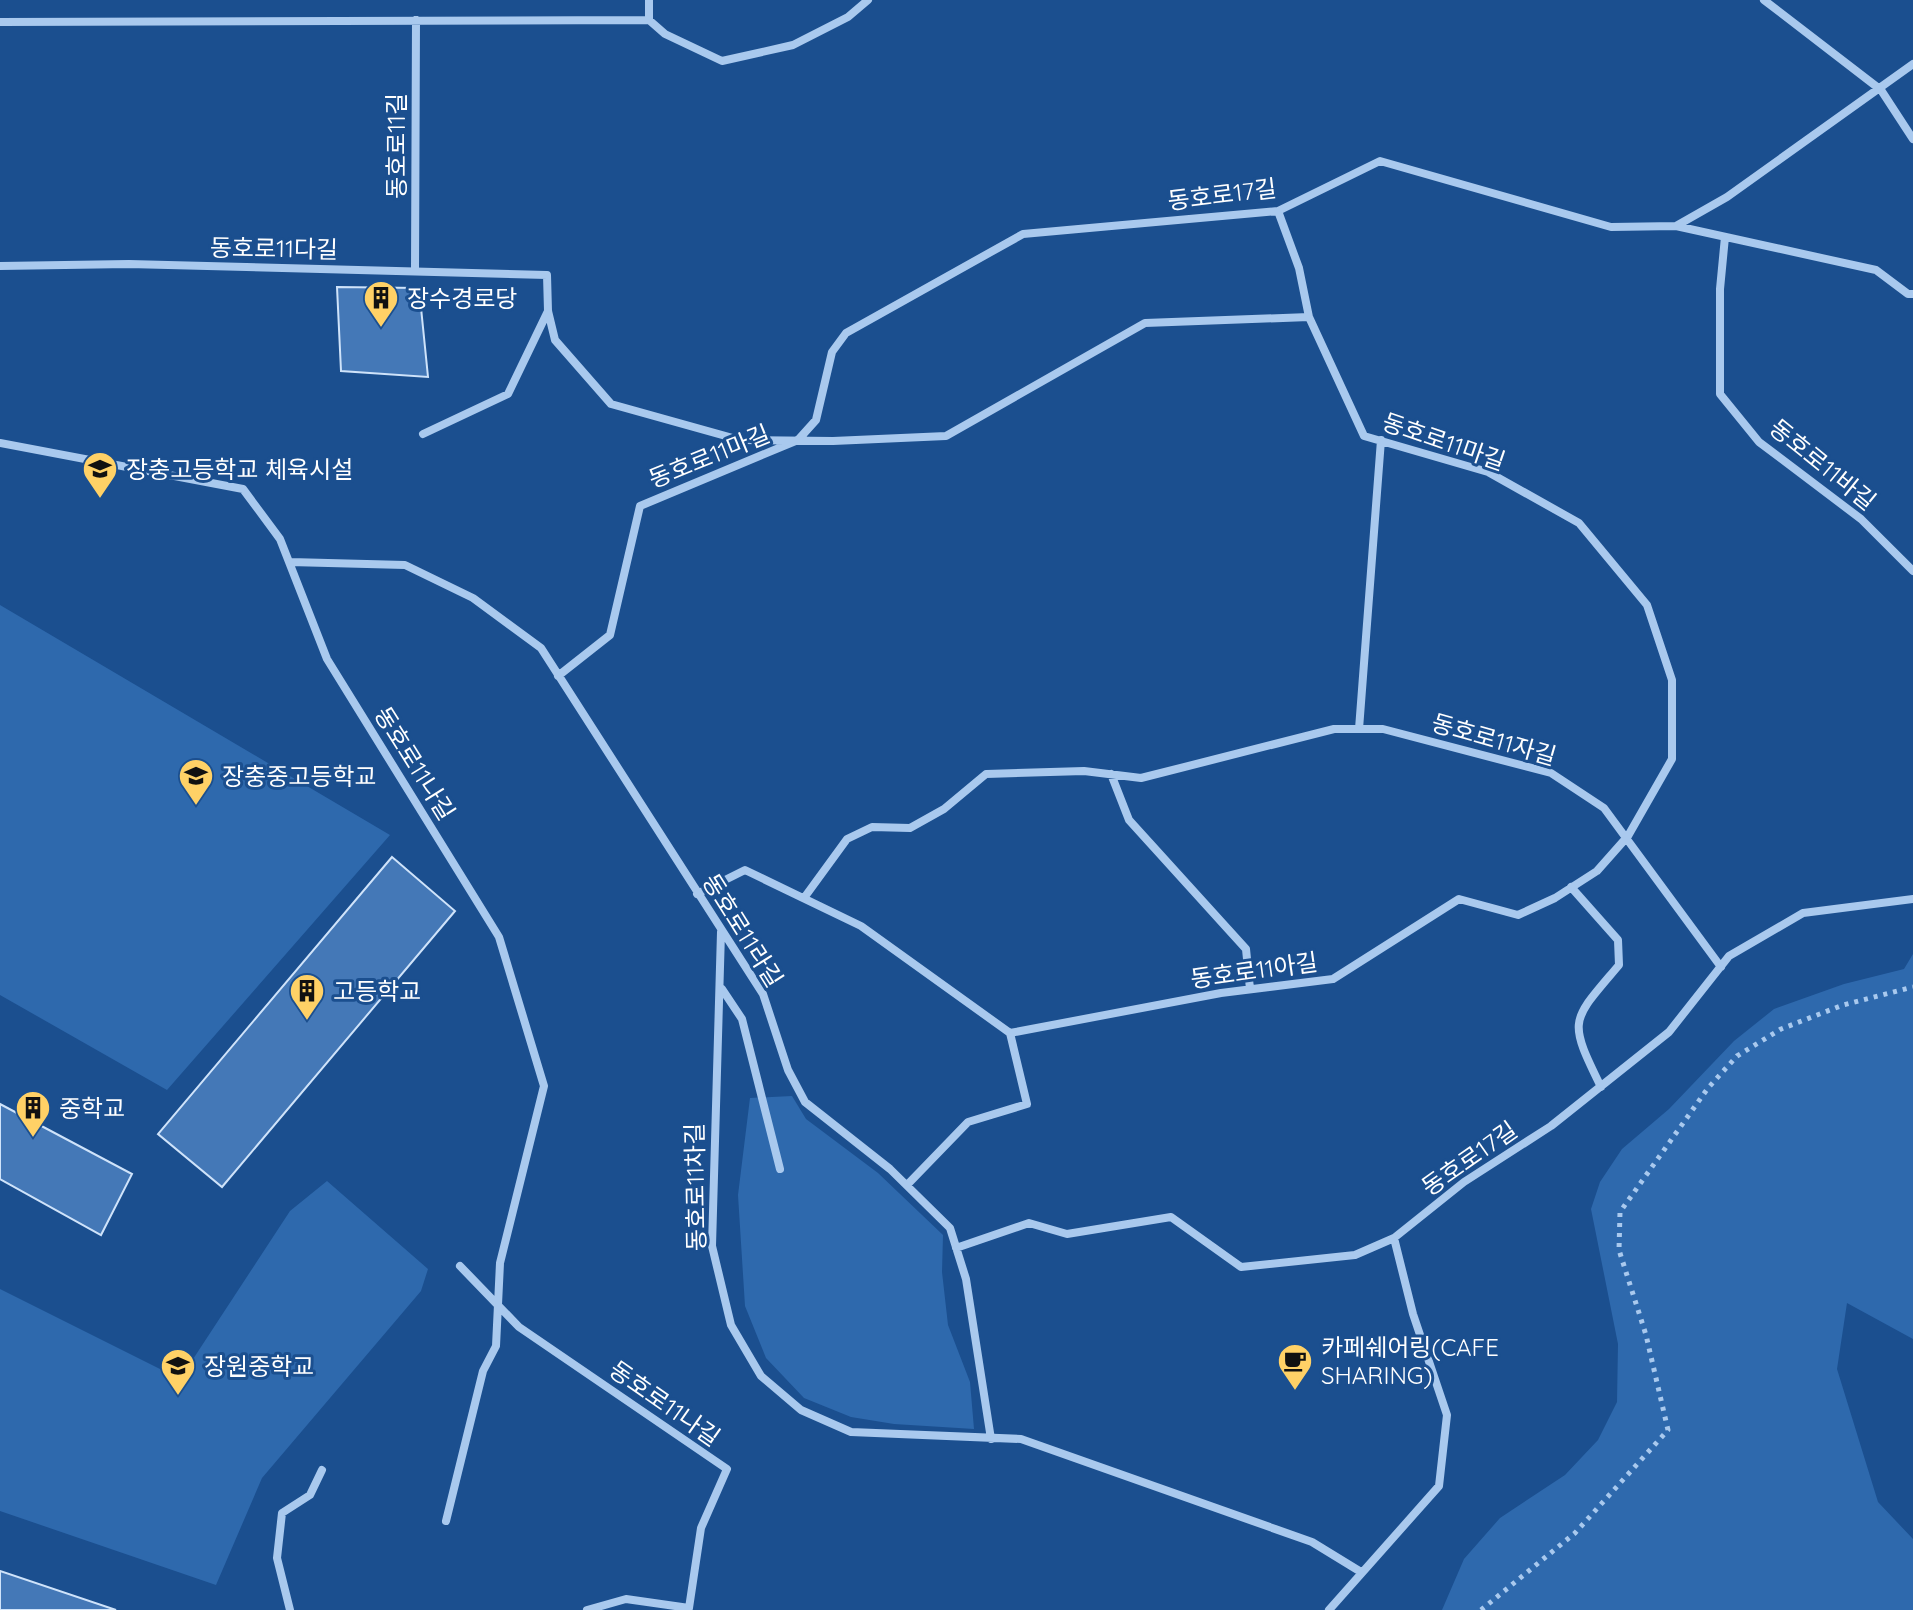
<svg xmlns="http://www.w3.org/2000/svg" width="1913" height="1610" font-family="Quicksand,'Noto Sans KR',sans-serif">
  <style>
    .green { fill: #2e69ad }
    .building { fill: #4478b7; stroke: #cfe3fa; stroke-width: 2 }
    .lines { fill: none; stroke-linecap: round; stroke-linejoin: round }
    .path { stroke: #a9c9ee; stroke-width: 5; stroke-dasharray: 4 6; stroke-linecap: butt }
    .street { stroke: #a9c9ee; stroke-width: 8 }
    .labels { text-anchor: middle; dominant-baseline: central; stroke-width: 6; stroke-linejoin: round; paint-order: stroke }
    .street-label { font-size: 24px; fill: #fff; stroke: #1b4f8f }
    .poi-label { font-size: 24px; fill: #fff; stroke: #1b4f8f; text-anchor: start }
  </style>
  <rect width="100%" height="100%" fill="#1b4f8f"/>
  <path class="green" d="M0,605L390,835L167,1090L0,995Z
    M1913,954V1339L1847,1303L1837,1369L1878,1502L1913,1539V1610H1442L1464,1559L1500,1518L1565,1475L1598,1440L1617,1402L1618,1344L1591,1209L1600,1182L1622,1149L1669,1109L1734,1041L1774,1009L1844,984L1904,969Z
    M792,1096L806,1119L878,1173L943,1235L942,1272L948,1325L970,1382L974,1429L894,1424L851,1417L804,1398L766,1358L745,1306L738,1195L750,1098Z
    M327,1181L428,1269L421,1291L262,1478L216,1585L0,1511V1289L180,1379L290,1211Z"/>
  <path class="building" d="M337,287L419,288L428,377L341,371Z
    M392,857L455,911L222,1187L158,1134Z
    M0,1104L132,1174L101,1235L0,1179Z
    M0,1571L116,1610H0Z"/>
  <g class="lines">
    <path class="path" d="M1481,1610L1575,1533L1668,1430L1646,1335L1619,1250L1620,1212L1708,1088L1737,1056L1781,1029L1843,1005L1913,987"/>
    <path class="street" d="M649,0V20
      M1764,0L1881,90L1913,139
      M0,22L649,20L665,34L722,61L793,45L848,17L868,0
      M1278,211L1299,268L1309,317
      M1676,226L1876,270L1908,294H1913
      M1725,237L1720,289V394L1759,442L1861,519L1913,571
      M0,266L129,264L547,275L548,311L555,340L611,404L740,440L833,441L946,436L1145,323L1309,317L1364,436L1488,472L1579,523L1647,605L1672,680V759L1628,836L1597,871L1555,898L1518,915L1459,899L1333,979L1221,993L1010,1033L861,926L745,870L697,894
      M415,271L416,20
      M423,434L508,394L548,311
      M0,443L243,489L280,539L327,659L499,937L544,1086L500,1263L496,1346L483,1371L446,1521
      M290,562L405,565L473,598L541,648L763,994L788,1070L805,1102L890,1169L950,1228L966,1279L991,1439
      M558,676L610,635L640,506L798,440L816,420L832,352L846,333L1023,234L1278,211L1380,161L1611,227L1676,226L1727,197L1913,64
      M1359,729L1381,440
      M1111,774L1129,820L1246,949L1250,989
      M1571,887L1618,940L1619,965C1571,1022 1567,1018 1601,1087
      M804,898L847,839L872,827L910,828L944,809L986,774L1084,771L1141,778L1334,729H1383L1551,773L1604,808L1721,967
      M721,932L712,1246L731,1325L761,1376L801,1410L851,1432L1021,1439L1312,1542L1361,1572
      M722,989L742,1019L780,1169
      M907,1185L968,1122L1027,1104L1010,1033
      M956,1248L1029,1223L1067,1234L1171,1217L1241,1267L1355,1255L1394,1238
      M460,1266L519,1327L727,1469L701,1528L689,1608L626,1599L587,1610
      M290,1610L277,1558L282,1513L310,1495L322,1470
      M1329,1610L1439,1486L1447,1415L1413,1314L1394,1238L1464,1182L1551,1126L1669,1032L1729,956L1803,913L1913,899"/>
  </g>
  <defs>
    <symbol id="building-pin" viewBox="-11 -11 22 30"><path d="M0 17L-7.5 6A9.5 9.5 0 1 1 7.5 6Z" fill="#ffd166" stroke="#1b4f8f"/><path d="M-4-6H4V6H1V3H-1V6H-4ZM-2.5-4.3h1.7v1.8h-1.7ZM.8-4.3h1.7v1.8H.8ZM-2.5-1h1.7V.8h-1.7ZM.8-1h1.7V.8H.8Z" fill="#111"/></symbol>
    <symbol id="school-pin" viewBox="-11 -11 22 30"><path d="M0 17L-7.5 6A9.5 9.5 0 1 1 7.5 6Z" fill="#ffd166" stroke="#1b4f8f"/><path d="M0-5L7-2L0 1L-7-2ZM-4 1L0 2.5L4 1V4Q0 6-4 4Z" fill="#111"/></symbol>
    <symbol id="cafe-pin" viewBox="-11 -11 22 30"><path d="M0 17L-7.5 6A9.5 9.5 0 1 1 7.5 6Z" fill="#ffd166" stroke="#1b4f8f"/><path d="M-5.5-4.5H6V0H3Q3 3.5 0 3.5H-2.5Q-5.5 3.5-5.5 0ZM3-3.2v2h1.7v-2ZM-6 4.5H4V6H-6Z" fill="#111"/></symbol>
  </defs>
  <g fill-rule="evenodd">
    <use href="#building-pin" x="361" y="278" width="40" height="54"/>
    <use href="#school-pin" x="80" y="449" width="40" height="54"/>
    <use href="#school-pin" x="176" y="756" width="40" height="54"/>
    <use href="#building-pin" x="287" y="971" width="40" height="54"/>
    <use href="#building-pin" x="13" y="1088" width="40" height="54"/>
    <use href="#cafe-pin" x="1275" y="1341" width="40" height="54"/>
    <use href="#school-pin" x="158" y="1346" width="40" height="54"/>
  </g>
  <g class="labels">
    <g class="street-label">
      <text transform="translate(396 146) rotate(-90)">동호로11길</text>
      <text transform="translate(1222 194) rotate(-7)">동호로17길</text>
      <text transform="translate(274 248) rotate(1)">동호로11다길</text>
      <text transform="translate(1444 441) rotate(19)">동호로11마길</text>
      <text transform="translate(709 456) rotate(-22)">동호로11마길</text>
      <text transform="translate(1823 464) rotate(39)">동호로11바길</text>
      <text transform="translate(1494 739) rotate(16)">동호로11자길</text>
      <text transform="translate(415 763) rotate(58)">동호로11나길</text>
      <text transform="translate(743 930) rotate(58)">동호로11라길</text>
      <text transform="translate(1254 970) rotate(-8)">동호로11아길</text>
      <text transform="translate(1469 1158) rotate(-35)">동호로17길</text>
      <text transform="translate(695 1187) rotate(-91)">동호로11차길</text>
      <text transform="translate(665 1403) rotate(35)">동호로11나길</text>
    </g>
    <g class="poi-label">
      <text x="407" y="298">장수경로당</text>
      <text x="126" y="469">장충고등학교 체육시설</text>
      <text x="222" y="776">장충중고등학교</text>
      <text x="333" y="991">고등학교</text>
      <text x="59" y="1108">중학교</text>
      <text x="1321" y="1347">카페쉐어링(CAFE<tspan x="1321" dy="28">SHARING)</tspan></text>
      <text x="204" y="1366">장원중학교</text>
    </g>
  </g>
</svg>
